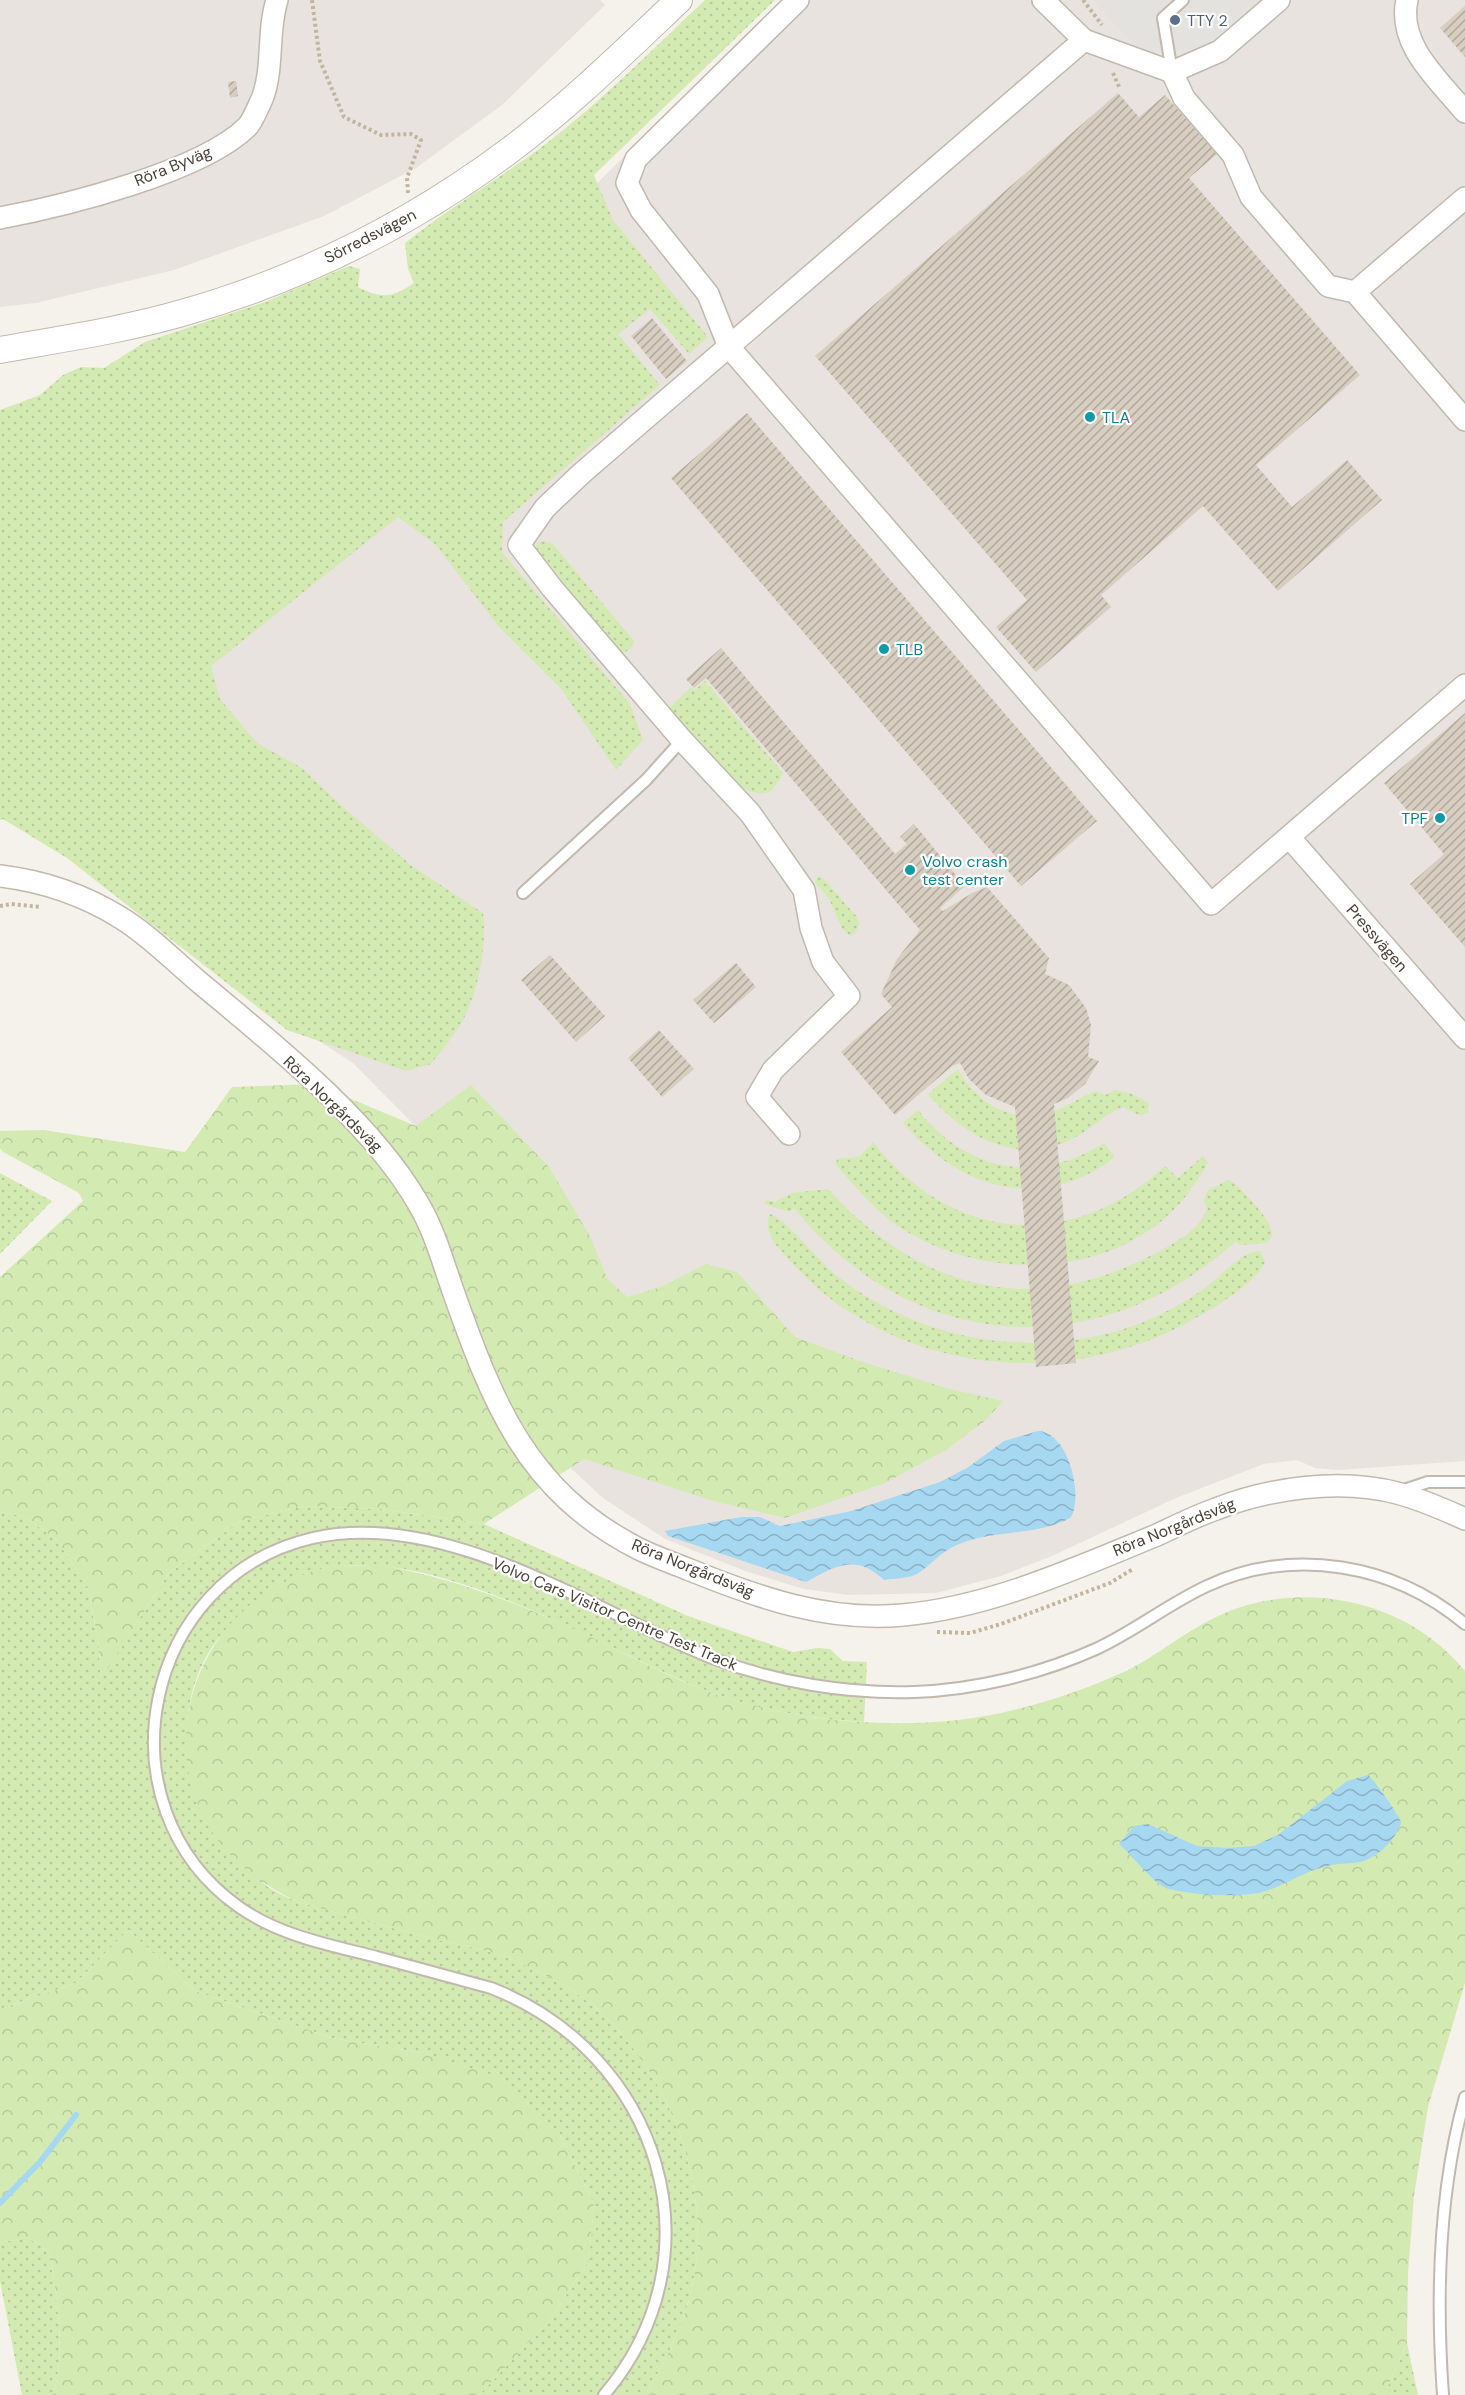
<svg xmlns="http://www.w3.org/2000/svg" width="1465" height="2395" font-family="'DM Sans',sans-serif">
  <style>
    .industrial { fill: #e8e3df }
    .grass { fill: url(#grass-dots) }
    .forest { fill: url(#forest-crowns) }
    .parking { fill: #e4e2df }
    .water { fill: url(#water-waves) }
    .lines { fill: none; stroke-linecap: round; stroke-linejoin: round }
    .stream { stroke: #a7d8f2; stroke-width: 6 }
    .building { fill: url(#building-hatch) }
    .service-casing { stroke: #c1b9ad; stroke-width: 14 }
    .minor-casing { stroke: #c1b9ad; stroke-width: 24 }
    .tertiary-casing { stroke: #c1b9ad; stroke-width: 28 }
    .path { stroke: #c3b49e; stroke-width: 4; stroke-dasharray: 3 3; stroke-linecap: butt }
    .service { stroke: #fff; stroke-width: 10 }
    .minor { stroke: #fff; stroke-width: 21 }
    .tertiary { stroke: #fff; stroke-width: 26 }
    .service-dot { fill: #5c6f8a; stroke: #fff; stroke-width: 2 }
    .culture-dot { fill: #0f9aa8; stroke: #fff; stroke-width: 2 }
    .labels { text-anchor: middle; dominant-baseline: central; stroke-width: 4.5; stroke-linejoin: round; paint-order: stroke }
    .service-label { font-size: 16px; fill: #4e5e75; stroke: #fff; text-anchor: start }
    .street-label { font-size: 16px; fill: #4a4238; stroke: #fff }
    .culture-label { font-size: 16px; fill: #0d838f; stroke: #fff; text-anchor: start }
  </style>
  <defs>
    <pattern id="grass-dots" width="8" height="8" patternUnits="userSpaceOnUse" patternTransform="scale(1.5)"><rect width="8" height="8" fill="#d4eab3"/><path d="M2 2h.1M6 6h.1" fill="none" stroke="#b8ca9b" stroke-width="1.8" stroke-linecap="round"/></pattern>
    <pattern id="forest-crowns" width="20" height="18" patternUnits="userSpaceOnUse" patternTransform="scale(1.5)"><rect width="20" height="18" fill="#d4eab3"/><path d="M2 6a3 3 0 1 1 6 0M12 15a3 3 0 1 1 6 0" fill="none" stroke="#b8ca9b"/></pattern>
    <pattern id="water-waves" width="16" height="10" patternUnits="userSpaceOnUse" patternTransform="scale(1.5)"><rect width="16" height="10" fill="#a7d8f2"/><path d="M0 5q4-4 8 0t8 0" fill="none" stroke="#8ab1c5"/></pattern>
    <pattern id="building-hatch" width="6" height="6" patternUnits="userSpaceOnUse" patternTransform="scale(1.5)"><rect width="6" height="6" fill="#d7cdc0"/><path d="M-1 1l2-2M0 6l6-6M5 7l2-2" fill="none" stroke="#b0a89d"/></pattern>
  </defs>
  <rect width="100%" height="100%" fill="#f5f2eb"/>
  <path class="industrial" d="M0,0H600L605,5L502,105L416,168L324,216L174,270L36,303L0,307Z
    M782,0H1465V1461L1338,1470L1315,1468L1297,1460L1264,1464L1176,1498L1052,1556L1001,1576L936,1593L848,1595L804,1589L745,1571L665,1539L603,1498L563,1461L430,1141L353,1063L299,1028L0,526L466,313Z"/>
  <path class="grass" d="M705,0H775L594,175L613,220L708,337L689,354L650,309L618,334L660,385L503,522L502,552L630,704L643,740L616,770L562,690L499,627L435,544L398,517L211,666L220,699L257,743L302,768L343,807L412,866L483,913C487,947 478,992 462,1022C453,1037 441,1051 431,1064L406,1071L287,1030L67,858L3,819L0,820V410L40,395L63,375L81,367L104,368L145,342L265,302L349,266L360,269L358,287C382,299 392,298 414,283L408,269L405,243C455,203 512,172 562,131C612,91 658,44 705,0Z
    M544,541L553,544L634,641L630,649L622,654L539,560L536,544Z
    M705,681L783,773C779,780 774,792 765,793C734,799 685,731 667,710L691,687L695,690Z
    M818,876L823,878L857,917L859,924L855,934L849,935L842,928L829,899L815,882Z
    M958,1069C976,1102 1010,1124 1049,1113C1065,1108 1080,1097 1096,1091L1105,1095L1115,1090L1130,1093L1149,1103L1148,1112L1141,1116L1123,1107C1105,1113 1093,1128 1076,1137C1020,1168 965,1138 928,1094Z
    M918,1110C967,1172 1038,1185 1104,1143L1115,1157C1041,1214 960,1189 903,1123Z
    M873,1142C953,1243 1071,1253 1165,1166L1178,1178L1203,1156L1208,1163C1196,1183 1184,1201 1166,1217C1094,1281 976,1278 898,1226C874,1210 855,1186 836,1165L837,1159L859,1157Z
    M0,1173L52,1201L0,1254Z
    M1228,1180L1233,1182C1242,1191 1286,1231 1267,1242C1262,1245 1247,1244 1240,1245L1235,1242C1097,1366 912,1354 794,1208L789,1212L765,1204V1200L775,1202L792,1193L828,1189C916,1285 1022,1319 1144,1259C1164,1249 1199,1233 1207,1209L1204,1201L1207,1191Z
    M770,1214C787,1219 818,1261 836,1275C913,1336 1011,1356 1106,1334C1140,1326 1173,1310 1201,1291C1220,1279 1237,1253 1260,1251L1265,1262C1257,1281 1218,1306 1199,1316C1071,1393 892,1376 790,1261C780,1250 761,1232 770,1214Z
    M305,1506L380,1509L484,1524L688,1616L793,1652L817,1648L830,1649L843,1661L867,1662L864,1722C806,1718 749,1709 695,1686C593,1643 433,1544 321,1569C283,1577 254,1602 228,1628C188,1667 179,1733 192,1785C202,1823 222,1841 249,1867C256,1874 263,1884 271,1889C279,1894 289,1898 298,1902C344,1915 389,1927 434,1939C460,1945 489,1950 513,1960C542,1972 576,1990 599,2011C673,2079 715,2192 691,2292C682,2329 665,2362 645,2395H479L549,2321L589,2260L594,2204L559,2133L422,2053L332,2038L195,1991L128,1930L76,1983L0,2009V1512L23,1516L56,1539L86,1583L98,1638L101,1678L169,1573L240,1521Z
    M27,2237L50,2253C56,2300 67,2349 53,2395H22L0,2281V2243Z
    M1407,2343L1418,2395H1384Z"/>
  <path class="forest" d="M315,1084L416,1126L471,1085L549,1167L591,1238L607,1278L627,1297L661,1287L706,1264L737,1272L795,1337L860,1361L950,1389L1003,1401L986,1420L946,1450L885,1483L785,1518L710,1500L584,1459L484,1524L380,1509L305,1506L240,1521L169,1573L101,1679L98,1638L86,1583L56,1539L23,1516L0,1512V1277L83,1201L79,1193L3,1152L0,1148V1131L44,1130L185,1152L232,1087Z
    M379,1565C433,1574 484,1591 535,1612C600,1638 660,1676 727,1698C801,1721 881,1728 958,1720C1016,1713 1073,1695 1126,1671C1157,1656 1184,1632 1216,1617C1300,1577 1407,1599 1465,1671V1983L1428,2107L1414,2196L1408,2273L1407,2343L1384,2395H645C665,2362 682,2329 691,2292C715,2192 673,2079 599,2011C576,1990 542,1972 513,1960C489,1950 460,1945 434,1939C389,1927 344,1915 298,1902C254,1881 215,1850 197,1802C160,1705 219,1594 320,1569C338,1564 359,1566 379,1565Z
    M128,1930L195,1991L332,2038L422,2053L496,2076L559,2133L594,2204L589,2260L549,2321L479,2395H53C67,2349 56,2300 50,2253L27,2237L0,2243V2009L76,1983Z"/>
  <path class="parking" d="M1093,0H1262L1218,39L1194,49L1165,53L1139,50Z"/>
  <path class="water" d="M1038,1431C1070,1432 1084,1500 1070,1518C1035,1537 993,1529 957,1545C942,1551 933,1563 920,1572C911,1579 895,1578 884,1580C856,1553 835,1566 806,1582L668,1536L665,1531L741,1517H760L780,1526L851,1511L940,1482L967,1468L1004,1441Z
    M1368,1775C1375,1781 1397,1812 1401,1822C1398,1838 1376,1859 1360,1862C1348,1864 1336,1863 1324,1867C1304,1872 1288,1883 1269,1890C1245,1899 1194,1895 1169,1889C1155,1886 1133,1856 1119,1844L1134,1826L1148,1824L1197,1846L1227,1848L1254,1846L1278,1835L1347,1781Z"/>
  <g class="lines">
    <path class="stream" d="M0,2203L40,2162L76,2115"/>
  </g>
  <path class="building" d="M1465,6V57L1440,28Z
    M236,81L238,96L230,98L228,82Z
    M1118,93L1139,117L1165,95L1217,154L1189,178L1360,375L1256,465L1292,507L1347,460L1382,500L1278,591L1203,506L1101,595L1111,607L1036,672L996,627L1027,600L815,356Z
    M652,318L687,361L666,379L631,336Z
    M747,413L1097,821L1021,886L671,478Z
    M721,648L895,854L907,844L900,837L914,824L965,886L940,908L943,911L972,893L987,887L1049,958L1045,974L1069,985L1086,1008L1091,1025L1088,1057L1099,1061L1085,1084L1068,1098L1054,1104L1076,1363L1036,1367L1015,1107L986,1095L969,1079L960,1063L952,1066L895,1115L841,1052L892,1007L881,994L897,959L920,930L706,678L694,688L686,679Z
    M1465,713V947L1410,884L1444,854L1384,783Z
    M550,955L605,1016L576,1042L521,980Z
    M736,963L756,987L714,1023L693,1000Z
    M659,1030L694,1069L662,1097L628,1058Z"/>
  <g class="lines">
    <defs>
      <path id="service" d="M1172,72L1163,18L1183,0
        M523,893L646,780L682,740
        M1401,1491L1428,1482H1465
        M604,2395C724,2254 659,2053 491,1988C453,1978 415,1967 377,1957C330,1945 280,1936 239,1907C96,1806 142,1577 313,1538C445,1508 593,1611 712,1658C775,1682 846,1694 914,1692C975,1690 1040,1674 1096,1649C1135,1631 1168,1604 1207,1586C1293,1546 1394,1564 1465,1624
        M1443,2395C1436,2297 1438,2193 1465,2097"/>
      <path id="minor" d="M798,0L636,159L627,183L641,210L708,294L729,347L1211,904L1465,685
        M1043,0L1084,40L1172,72L1220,51L1279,0
        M1407,0C1397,45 1439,80 1465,112
        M1172,72L1184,98L1233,155L1251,197L1328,286L1355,292L1465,420
        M0,218C64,206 201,172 247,127C253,121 258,107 262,99C274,69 267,31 277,0
        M1355,292L1465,198
        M1289,837L1465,1038
        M0,876C42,881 84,895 121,918C149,935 174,961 199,982C272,1043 370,1120 418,1203C434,1230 442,1259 452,1288C492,1401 525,1491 639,1549C655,1557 673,1563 690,1570C759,1598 828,1622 903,1615C991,1607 1076,1568 1157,1535C1176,1526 1196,1516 1216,1509C1270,1488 1340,1478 1397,1493C1420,1499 1443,1509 1465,1519
        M789,1134L757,1097L773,1070L849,996L823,962L811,928L804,890L750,813L682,740L552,588L519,545L545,508L582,473L1084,40"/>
      <path id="tertiary" d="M0,350C61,339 123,330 182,313C298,280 409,225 506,153C568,107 623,53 679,0"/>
    </defs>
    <use href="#service" class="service-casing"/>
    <use href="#minor" class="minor-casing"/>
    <use href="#tertiary" class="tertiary-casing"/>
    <path class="path" d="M312,0L320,61L344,117L381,135L411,134L421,140L407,178L408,193
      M1083,0L1102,25
      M1113,73L1120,89
      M0,906L11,904L41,907
      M937,1632L970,1633L1001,1624L1110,1583L1133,1569"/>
    <use href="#service" class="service"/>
    <use href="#minor" class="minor"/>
    <use href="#tertiary" class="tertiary"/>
  </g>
  <circle class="service-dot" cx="1175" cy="20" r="6"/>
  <g class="culture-dot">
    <circle cx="1090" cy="417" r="6"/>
    <circle cx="884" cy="649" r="6"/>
    <circle cx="1440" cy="818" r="6"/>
    <circle cx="910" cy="870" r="6"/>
  </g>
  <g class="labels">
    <g class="service-label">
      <text x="1187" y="20">TTY 2</text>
    </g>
    <g class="street-label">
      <text transform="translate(173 166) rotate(-22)">Röra Byväg</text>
      <text transform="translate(370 236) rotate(-27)">Sörredsvägen</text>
      <text transform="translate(1377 938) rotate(49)">Pressvägen</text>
      <text transform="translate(333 1104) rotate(44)">Röra Norgårdsväg</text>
      <text transform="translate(1174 1527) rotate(-22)">Röra Norgårdsväg</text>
      <text transform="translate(693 1568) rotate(22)">Röra Norgårdsväg</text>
      <text transform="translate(615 1614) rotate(23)">Volvo Cars Visitor Centre Test Track</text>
    </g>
    <g class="culture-label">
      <text x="1102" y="417">TLA</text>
      <text x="896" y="649">TLB</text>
      <text x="1428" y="818" text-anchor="end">TPF</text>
      <text x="922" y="861">Volvo crash<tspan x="922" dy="18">test center</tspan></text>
    </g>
  </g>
</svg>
